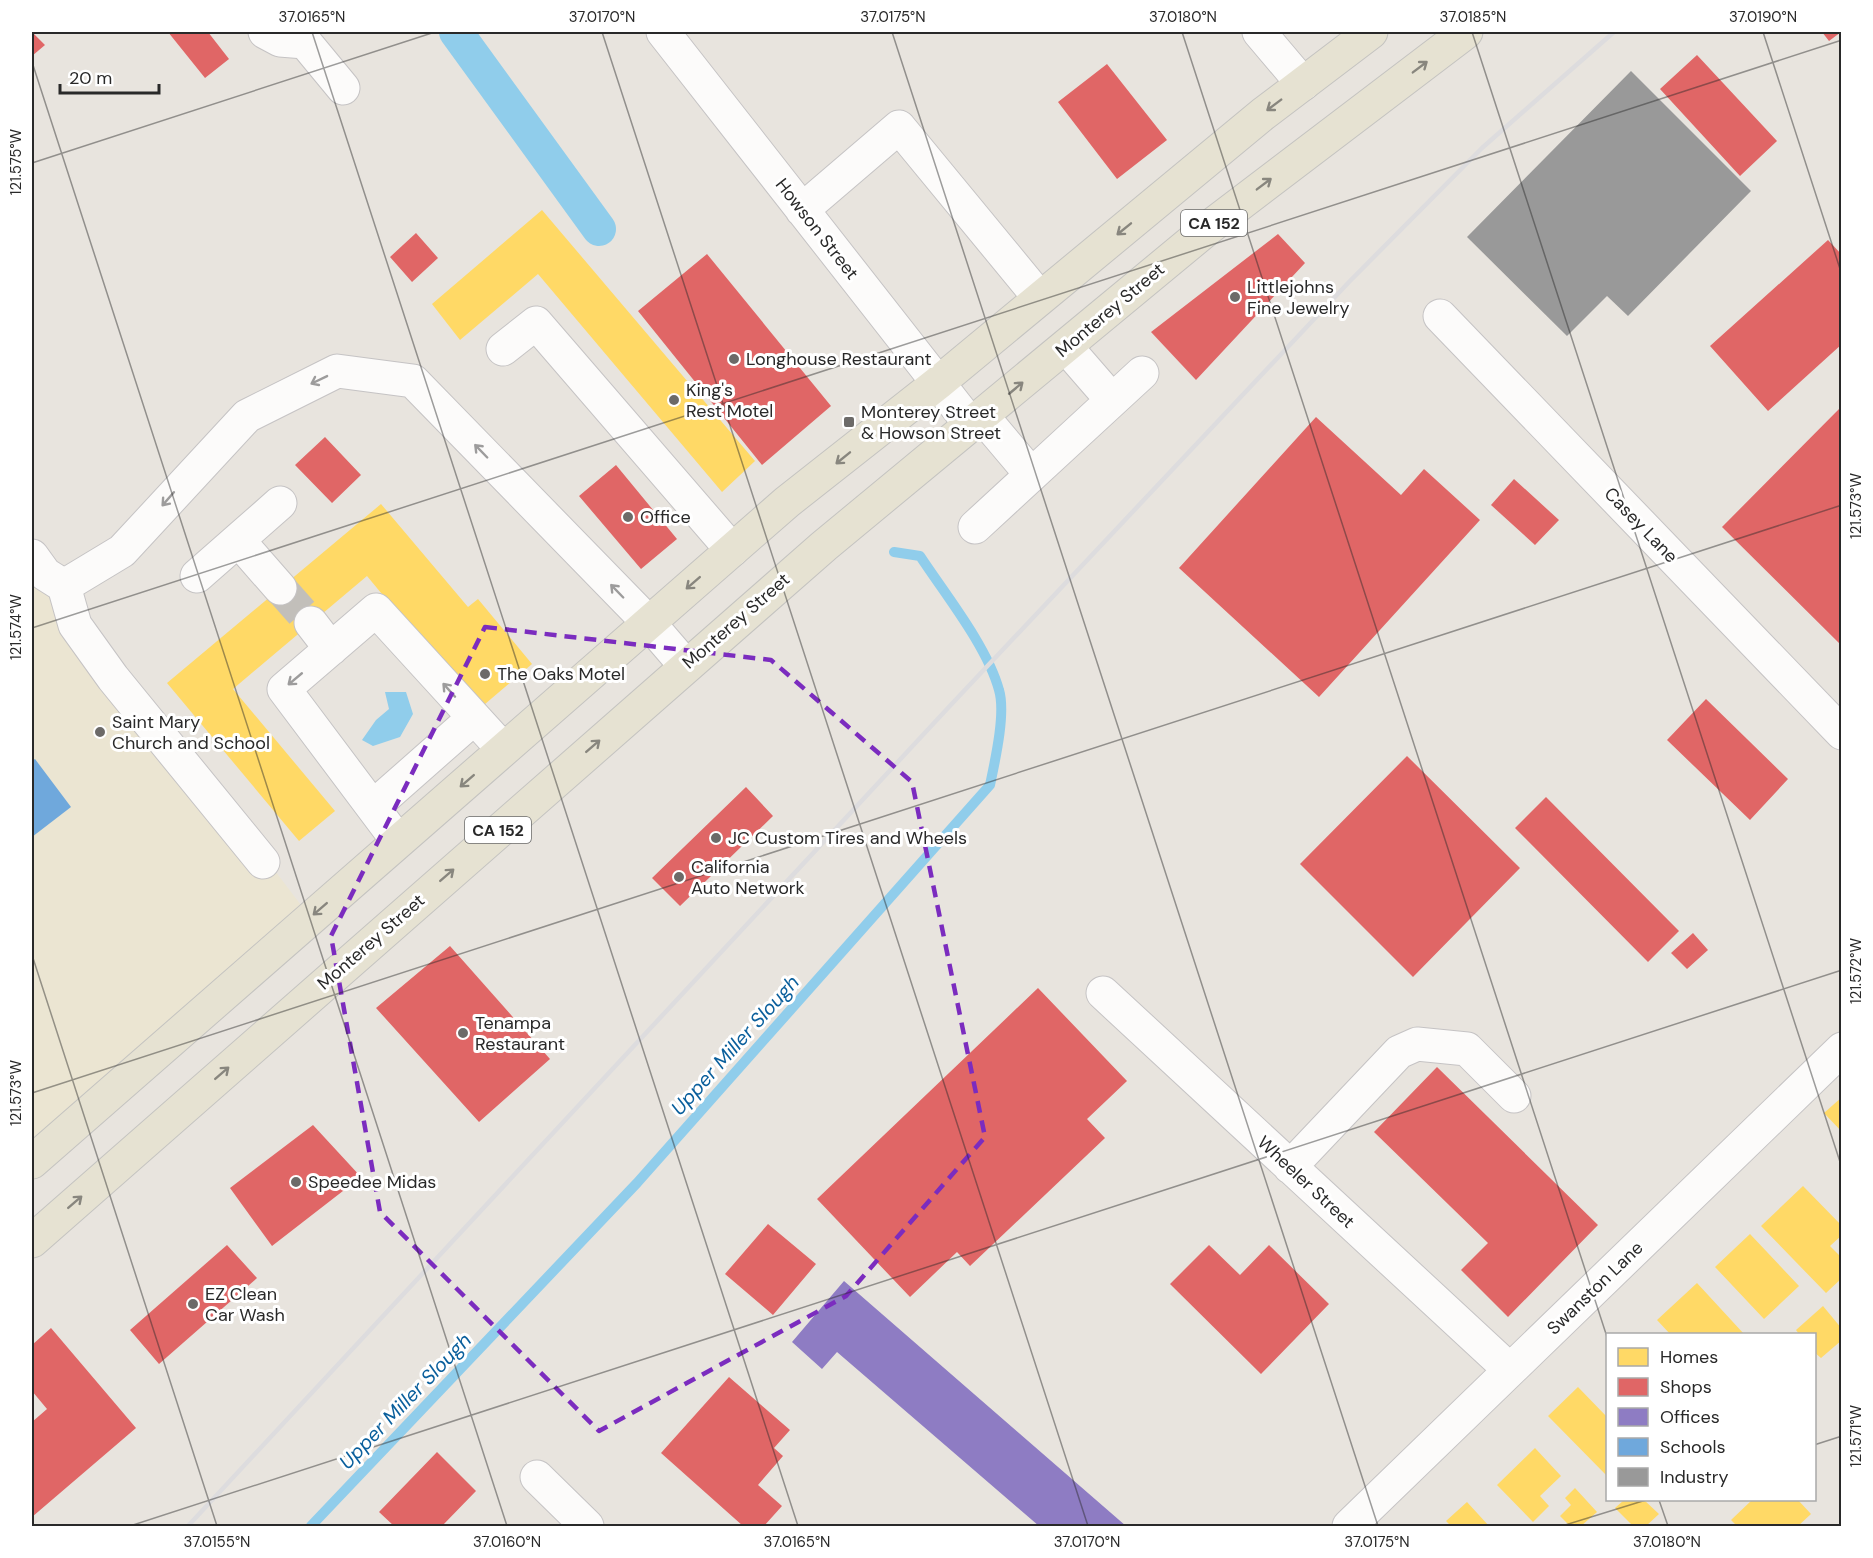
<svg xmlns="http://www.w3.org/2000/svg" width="1873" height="1558" font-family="'DM Sans',sans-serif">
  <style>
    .education { fill: #ebe5d2 }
    .water { fill: #90cdeb }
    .homes { fill: #ffd966 }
    .shops { fill: #e06666 }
    .offices { fill: #8e7cc3 }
    .schools { fill: #6fa8dc }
    .industry { fill: #999 }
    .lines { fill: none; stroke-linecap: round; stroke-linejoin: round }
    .stream { stroke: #90cdeb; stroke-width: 10 }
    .canal { stroke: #90cdeb; stroke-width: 34 }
    .minor-tunnel { stroke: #c2bfba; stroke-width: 33; stroke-dasharray: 33 16; stroke-linecap: butt }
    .minor-casing { stroke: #c5c3c4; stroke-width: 35 }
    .major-casing { stroke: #c4c3c0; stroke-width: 35 }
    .minor { stroke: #fcfbfa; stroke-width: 33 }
    .major { stroke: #e6e2d2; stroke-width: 33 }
    .rail { stroke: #dddcde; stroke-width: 4.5 }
    .oneway { stroke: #88867e }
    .oneway2 { stroke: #9d9c9c }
    .marked { fill: none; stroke: #7b2cbf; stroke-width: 4.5; stroke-dasharray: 12 8; stroke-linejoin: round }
    .ticks { fill: none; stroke: #292929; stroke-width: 1.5; stroke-opacity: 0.45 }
    .poi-dot { fill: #6c6a68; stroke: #fff; stroke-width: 2 }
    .labels { text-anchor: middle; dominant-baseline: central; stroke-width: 6; stroke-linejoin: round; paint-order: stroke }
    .shield { fill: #fff; stroke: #696969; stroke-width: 1.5 }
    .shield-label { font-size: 16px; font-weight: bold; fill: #292929 }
    .street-label { font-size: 18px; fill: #292929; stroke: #fff }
    .poi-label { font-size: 18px; fill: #292929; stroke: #fff; text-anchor: start }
    .water-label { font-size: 20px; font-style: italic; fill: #0a5f9c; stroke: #fff }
    .neatline { fill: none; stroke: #292929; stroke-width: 2 }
    .ticks-label { font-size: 15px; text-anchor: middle; fill: #292929 }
  </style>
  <rect width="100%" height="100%" fill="#e8e4de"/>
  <path class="education" d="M32,551L307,913L32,1145Z"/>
  <path class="water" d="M385,692H406L413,714L400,737L373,746L362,740L376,720L389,709Z"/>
  <path class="homes" d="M542,210L755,461L722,492L538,274L460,340L432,304Z
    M381,504L468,607L478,599L532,664L478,710L367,576L233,689L335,811L299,841L167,683Z
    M1842,1097V1132L1824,1113Z
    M1803,1186L1842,1226V1235L1830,1246L1842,1258V1278L1826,1293L1761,1226Z
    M1750,1234L1799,1286L1764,1319L1715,1267Z
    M1697,1283L1744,1334H1670L1657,1320Z
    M1823,1306L1842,1329V1340L1821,1358L1814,1352V1334H1799L1796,1330Z
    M1578,1387L1608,1418V1477L1548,1416Z
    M1535,1448L1561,1476L1540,1496L1549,1506L1533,1522L1497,1485Z
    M1575,1488L1597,1512L1581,1526H1570L1560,1516L1571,1505L1565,1498Z
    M1624,1500H1644L1659,1514L1646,1526H1633L1615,1508Z
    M1752,1500H1798L1811,1514L1798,1526H1737L1731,1520Z
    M1467,1502L1489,1526H1451L1446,1521Z"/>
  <path class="shops" d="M32,32L45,45L32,56Z
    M168,32H208L229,59L205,78Z
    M1822,32H1841L1829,41Z
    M1697,55L1777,141L1740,176L1660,89Z
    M1107,64L1167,140L1117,179L1058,102Z
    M416,233L438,258L412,282L390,257Z
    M1278,234L1305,263L1196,380L1151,332Z
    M1828,240L1842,255V344L1768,411L1710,346Z
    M707,254L831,406L762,465L638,311Z
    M1842,406V646L1722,527Z
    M1316,417L1401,495L1424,469L1480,520L1319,697L1179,568Z
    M325,437L361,475L332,503L295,465Z
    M616,465L677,539L641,569L579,496Z
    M1514,479L1559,520L1535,545L1491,505Z
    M1706,699L1788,779L1750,820L1667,740Z
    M1407,756L1520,868L1413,977L1300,864Z
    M746,787L773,816L680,906L652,878Z
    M1546,797L1679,931L1648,962L1515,828Z
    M1693,933L1708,950L1687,969L1671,953Z
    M450,946L550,1059L479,1122L376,1008Z
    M1038,988L1127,1081L1087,1119L1105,1138L970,1266L957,1252L910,1297L817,1199Z
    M1437,1067L1598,1225L1508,1317L1461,1270L1488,1243L1374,1132Z
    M313,1125L361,1177L272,1246L230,1188Z
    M768,1224L816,1264L773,1315L725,1274Z
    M227,1245L257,1278L159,1364L130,1330Z
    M1209,1245L1240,1275L1269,1245L1329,1304L1261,1374L1170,1284Z
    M51,1328L136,1428L32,1517V1422L47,1409L32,1391V1345Z
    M729,1377L790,1430L774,1448L783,1456L758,1485L782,1506L764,1526H743L661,1453Z
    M437,1452L476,1491L442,1526H394L379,1512Z"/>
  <path class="offices" d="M844,1281L1126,1526H1039L837,1352L822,1369L792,1342Z"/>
  <path class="schools" d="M35,759L71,807L32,837V761Z"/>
  <path class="industry" d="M1631,71L1751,191L1628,316L1607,296L1567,336L1467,237Z"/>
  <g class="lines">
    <path class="stream" d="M311,1526L637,1183L990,785C995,761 1006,713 999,690C987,646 945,594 920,556L894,552"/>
    <path class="canal" d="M456,32L599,229"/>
    <path class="minor-tunnel" d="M280,588L311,623"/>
    <defs>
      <path id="minor" d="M265,32L280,40L305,42L343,88
        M663,32L971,425
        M1259,32L1303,84
        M802,210L899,127L1039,297
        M1440,316L1842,733
        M1066,347L1112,400
        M503,349L536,323L732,550
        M982,416L1031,474
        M975,527L1142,373
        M32,556L45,574L64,586L75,625L113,678L263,862
        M197,576L238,540
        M64,586L122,551L247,416L337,371L413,381L648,622L685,665
        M280,588L238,540L280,503
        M311,623L331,649
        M373,807L474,718
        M398,841L284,689L376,610L503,749
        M1103,993L1510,1370
        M1290,1167L1399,1052L1417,1044L1467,1049L1514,1096
        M537,1477L587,1526
        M1349,1526L1842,1049"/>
      <path id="major" d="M32,1162L787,502L938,383L1263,114L1371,32
        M32,1241L824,546L1207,229L1466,32"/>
    </defs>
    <use href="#minor" class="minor-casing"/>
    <use href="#major" class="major-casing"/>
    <use href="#minor" class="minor"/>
    <use href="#major" class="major"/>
    <path class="rail" d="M188,1526L947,709L1349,282L1482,148L1614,32"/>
  </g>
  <defs><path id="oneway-shaft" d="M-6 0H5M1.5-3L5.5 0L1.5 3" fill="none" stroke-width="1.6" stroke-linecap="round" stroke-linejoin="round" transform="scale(1.5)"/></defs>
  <g class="oneway">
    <use href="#oneway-shaft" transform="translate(1420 67) rotate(-37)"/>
    <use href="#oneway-shaft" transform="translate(1274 105) rotate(143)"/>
    <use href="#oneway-shaft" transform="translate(1264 184) rotate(-37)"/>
    <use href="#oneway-shaft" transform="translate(1124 229) rotate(141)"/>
    <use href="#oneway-shaft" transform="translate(1016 388) rotate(-40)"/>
    <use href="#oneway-shaft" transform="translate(843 458) rotate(141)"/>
    <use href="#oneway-shaft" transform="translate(693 583) rotate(139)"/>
    <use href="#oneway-shaft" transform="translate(593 746) rotate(-41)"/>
    <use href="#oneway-shaft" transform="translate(467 781) rotate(139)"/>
    <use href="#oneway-shaft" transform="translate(447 875) rotate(-41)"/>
    <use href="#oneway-shaft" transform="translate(320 909) rotate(139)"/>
    <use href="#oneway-shaft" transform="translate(222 1073) rotate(-41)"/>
    <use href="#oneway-shaft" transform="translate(75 1202) rotate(-41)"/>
  </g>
  <g class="oneway2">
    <use href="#oneway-shaft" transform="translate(319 380) rotate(154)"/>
    <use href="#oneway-shaft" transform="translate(481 451) rotate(-134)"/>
    <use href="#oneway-shaft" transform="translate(168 499) rotate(131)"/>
    <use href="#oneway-shaft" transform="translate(617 591) rotate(-134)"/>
    <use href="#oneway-shaft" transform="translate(295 679) rotate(140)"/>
    <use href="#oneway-shaft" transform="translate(449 690) rotate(-132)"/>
  </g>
  <path class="marked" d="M485,627L771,660L912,782L985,1137L846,1296L599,1431L380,1212L331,936Z"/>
  <path class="ticks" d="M312,32L798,1526M602,32L1088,1526M892,32L1378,1526M1182,32L1608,1340M1472,32L1842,1168M1763,32L1842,275M32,62L507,1526M32,163L435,32M32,628L1842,40M32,955L217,1526M32,1093L1842,505M1814,1445L1842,1436M1659,1500L1668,1526M130,1526L1842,970M1562,1526L1646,1500"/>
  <g class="poi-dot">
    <circle cx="1235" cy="297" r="6"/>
    <circle cx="734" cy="359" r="6"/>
    <circle cx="674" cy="400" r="6"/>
    <rect x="843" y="416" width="12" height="12" rx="3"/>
    <circle cx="628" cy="517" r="6"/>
    <circle cx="485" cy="674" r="6"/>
    <circle cx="100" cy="732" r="6"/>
    <circle cx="716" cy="838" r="6"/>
    <circle cx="679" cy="877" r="6"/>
    <circle cx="463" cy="1033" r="6"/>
    <circle cx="296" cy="1182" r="6"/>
    <circle cx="193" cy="1304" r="6"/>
  </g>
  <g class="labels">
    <g class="shield">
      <rect x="1181" y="210" width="66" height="26" rx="4.5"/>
      <rect x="465" y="817" width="66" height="26" rx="4.5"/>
    </g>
    <g class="shield-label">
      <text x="1214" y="223">CA 152</text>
      <text x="498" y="830">CA 152</text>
    </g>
    <g class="street-label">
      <text transform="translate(817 229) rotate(52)">Howson Street</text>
      <text transform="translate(1110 310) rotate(-40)">Monterey Street</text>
      <text transform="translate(1641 525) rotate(46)">Casey Lane</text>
      <text transform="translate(736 621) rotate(-41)">Monterey Street</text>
      <text transform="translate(371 942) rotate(-41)">Monterey Street</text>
      <text transform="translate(1306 1182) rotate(43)">Wheeler Street</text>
      <text transform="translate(1595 1288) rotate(-44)">Swanston Lane</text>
    </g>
    <g class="poi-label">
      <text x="1247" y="287">Littlejohns<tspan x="1247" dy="21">Fine Jewelry</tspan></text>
      <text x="746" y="359">Longhouse Restaurant</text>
      <text x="686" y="390">King's<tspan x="686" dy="21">Rest Motel</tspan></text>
      <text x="861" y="412">Monterey Street<tspan x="861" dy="21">&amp; Howson Street</tspan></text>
      <text x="640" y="517">Office</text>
      <text x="497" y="674">The Oaks Motel</text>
      <text x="112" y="722">Saint Mary<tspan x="112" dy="21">Church and School</tspan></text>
      <text x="728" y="838">JC Custom Tires and Wheels</text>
      <text x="691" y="867">California<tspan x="691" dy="21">Auto Network</tspan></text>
      <text x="475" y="1023">Tenampa<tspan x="475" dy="21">Restaurant</tspan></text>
      <text x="308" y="1182">Speedee Midas</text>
      <text x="205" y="1294">EZ Clean<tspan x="205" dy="21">Car Wash</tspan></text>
    </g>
    <g class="water-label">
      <text transform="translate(735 1045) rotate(-48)">Upper Miller Slough</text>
      <text transform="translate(405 1401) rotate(-46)">Upper Miller Slough</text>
    </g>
  </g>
  <rect width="1873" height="1558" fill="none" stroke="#ffffff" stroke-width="66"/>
  <rect x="1606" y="1333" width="210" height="168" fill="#ffffff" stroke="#a9a9a9" stroke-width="1.5"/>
  <rect x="1618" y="1348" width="30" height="18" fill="#ffd966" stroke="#a9a9a9" stroke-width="1.5"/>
  <text x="1660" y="1363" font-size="18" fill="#292929">Homes</text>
  <rect x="1618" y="1378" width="30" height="18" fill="#e06666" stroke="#a9a9a9" stroke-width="1.5"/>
  <text x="1660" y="1393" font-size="18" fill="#292929">Shops</text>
  <rect x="1618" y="1408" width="30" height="18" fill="#8e7cc3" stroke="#a9a9a9" stroke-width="1.5"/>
  <text x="1660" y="1423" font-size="18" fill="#292929">Offices</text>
  <rect x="1618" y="1438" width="30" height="18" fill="#6fa8dc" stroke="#a9a9a9" stroke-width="1.5"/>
  <text x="1660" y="1453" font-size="18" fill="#292929">Schools</text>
  <rect x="1618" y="1468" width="30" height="18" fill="#999999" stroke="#a9a9a9" stroke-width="1.5"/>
  <text x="1660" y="1483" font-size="18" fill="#292929">Industry</text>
  <path d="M60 84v9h99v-9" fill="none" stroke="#292929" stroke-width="3"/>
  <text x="69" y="84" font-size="18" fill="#292929" stroke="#ffffff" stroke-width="4.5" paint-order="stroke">20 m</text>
  <rect x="33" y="33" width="1807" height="1492" class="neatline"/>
  <g class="ticks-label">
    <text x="312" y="22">37.0165°N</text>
    <text x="602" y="22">37.0170°N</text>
    <text x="893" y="22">37.0175°N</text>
    <text x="1183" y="22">37.0180°N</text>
    <text x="1473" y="22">37.0185°N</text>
    <text x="1763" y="22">37.0190°N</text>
    <text transform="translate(16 162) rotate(-90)" y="5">121.575°W</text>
    <text transform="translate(1856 506) rotate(-90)" y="5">121.573°W</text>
    <text transform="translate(16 627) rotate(-90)" y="5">121.574°W</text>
    <text transform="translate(1856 971) rotate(-90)" y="5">121.572°W</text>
    <text transform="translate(16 1093) rotate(-90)" y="5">121.573°W</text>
    <text transform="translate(1856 1436) rotate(-90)" y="5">121.571°W</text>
    <text x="217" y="1547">37.0155°N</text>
    <text x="507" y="1547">37.0160°N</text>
    <text x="797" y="1547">37.0165°N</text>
    <text x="1087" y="1547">37.0170°N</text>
    <text x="1377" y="1547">37.0175°N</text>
    <text x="1667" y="1547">37.0180°N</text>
  </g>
</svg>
